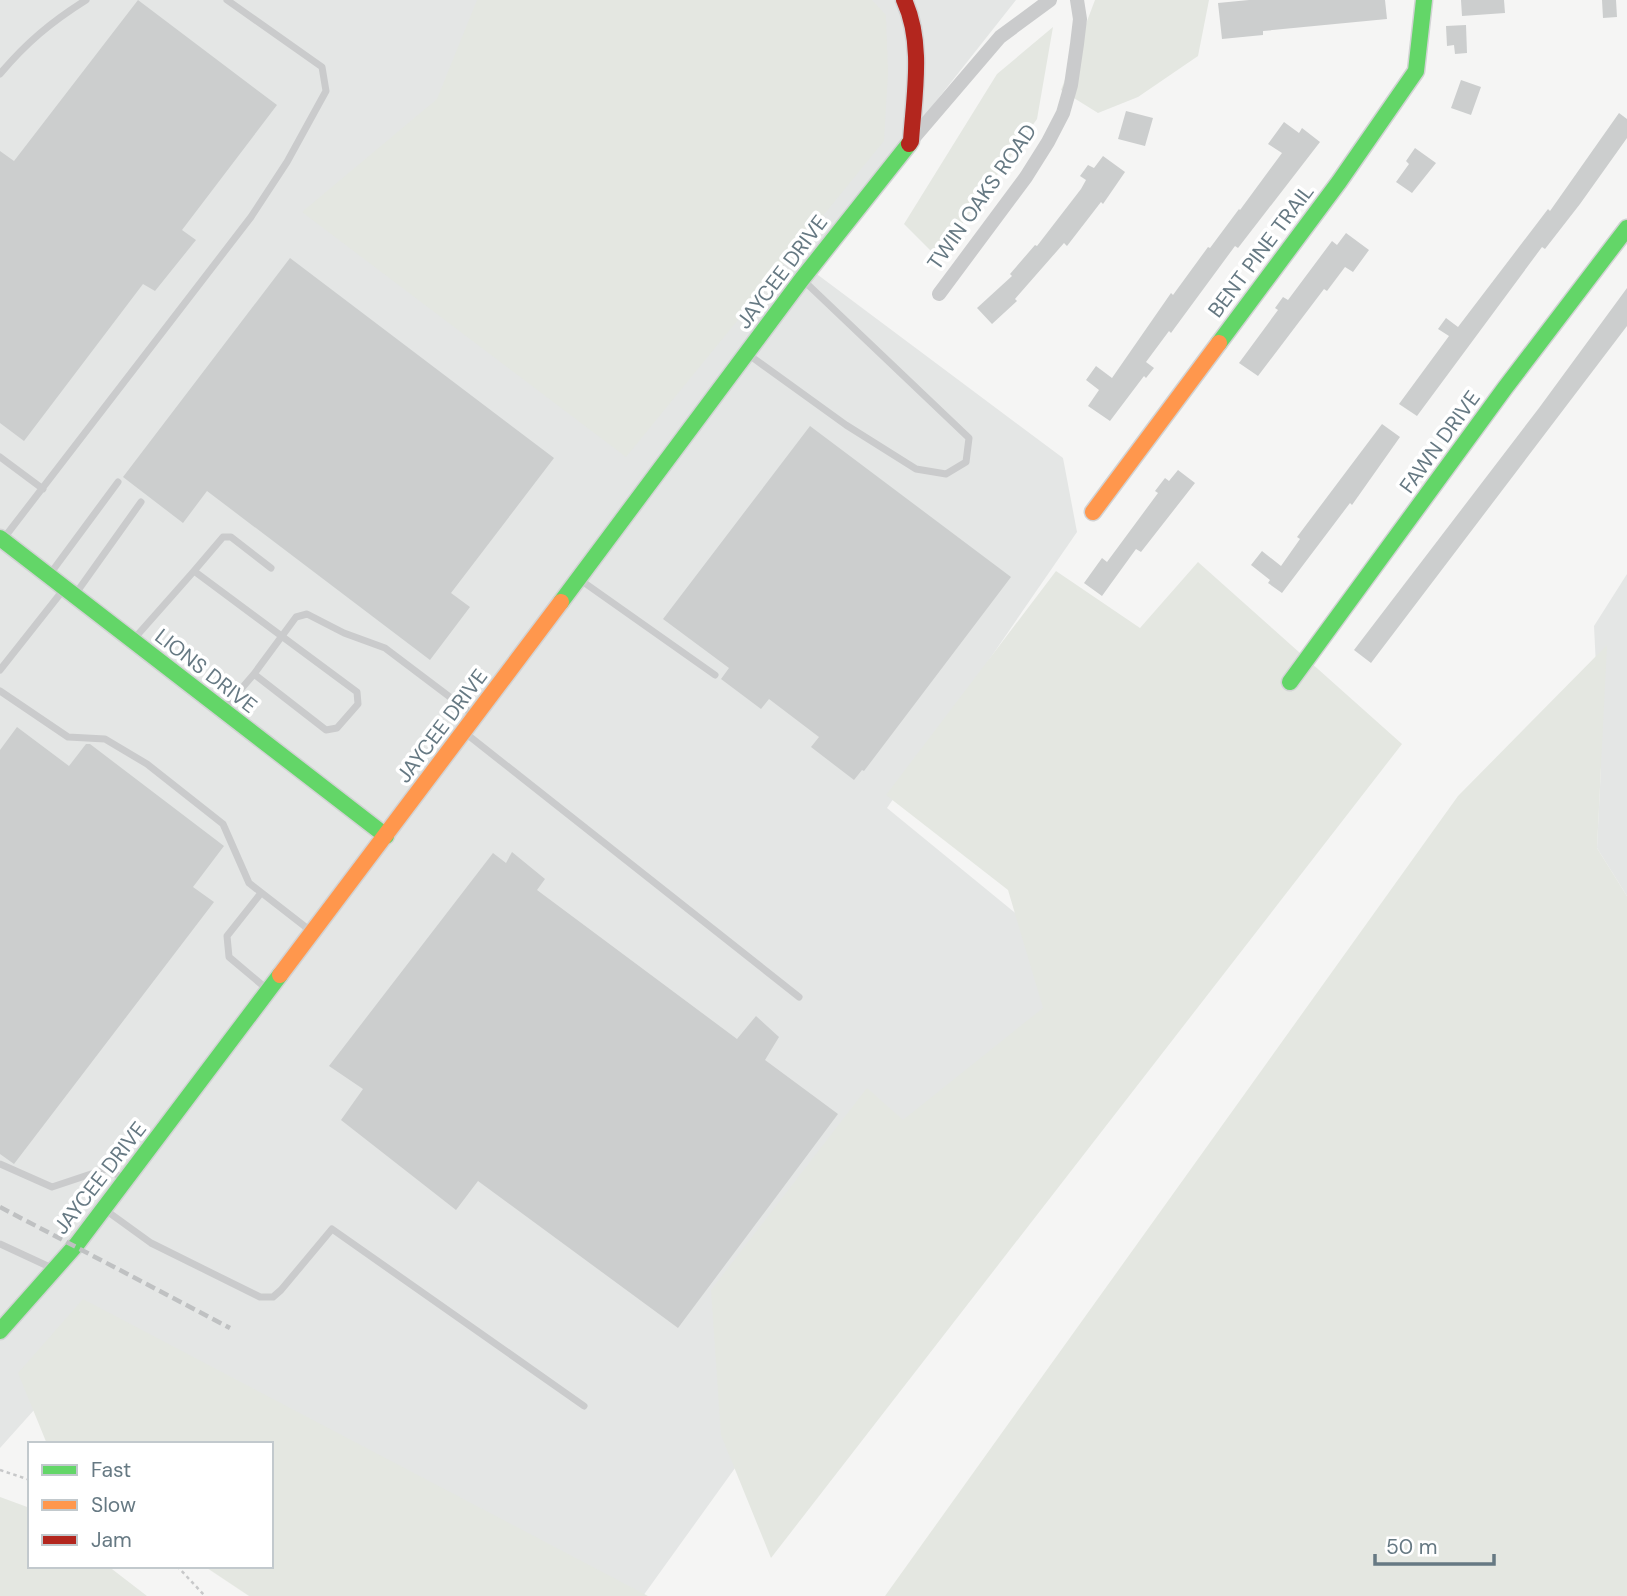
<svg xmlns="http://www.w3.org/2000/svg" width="1627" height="1596" font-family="'DM Sans',sans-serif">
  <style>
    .built { fill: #e4e6e5 }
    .green { fill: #e4e7e1 }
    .building { fill: #cccece }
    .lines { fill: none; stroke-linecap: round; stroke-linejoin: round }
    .fast-casing { stroke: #d2d3d4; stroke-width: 19 }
    .slow-casing { stroke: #d2d3d4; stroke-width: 19 }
    .jam-casing { stroke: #d2d3d4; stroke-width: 19 }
    .path { stroke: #c7c8c9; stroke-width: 2.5; stroke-dasharray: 3.5 3.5; stroke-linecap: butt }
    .lane { stroke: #cacbcc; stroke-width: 7 }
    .street { stroke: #cacbcc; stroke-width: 14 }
    .fast { stroke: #63d668; stroke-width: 16 }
    .slow { stroke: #ff974d; stroke-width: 16 }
    .jam { stroke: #b3261e; stroke-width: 16 }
    .rail { stroke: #bfc1c2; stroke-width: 4.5; stroke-dasharray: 10 5; stroke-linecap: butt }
    .labels { text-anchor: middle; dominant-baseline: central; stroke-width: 7; stroke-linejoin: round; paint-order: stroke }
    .street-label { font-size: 21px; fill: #667983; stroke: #fff }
  </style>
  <rect width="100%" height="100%" fill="#f5f5f4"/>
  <path class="built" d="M0,0H1016L806,266L1063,458L1077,532L887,808L1019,916L1094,969L643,1596L103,1333L0,1448Z
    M1627,574V896L1597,848L1601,766L1594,626Z"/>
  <path class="green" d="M477,0H872L886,15L888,73L884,141L626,457L302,212L437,99Z
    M1095,0H1209L1198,56L1138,97L1098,113L1061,90Z
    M1053,27L1037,119L938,258L904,224L997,74Z
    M1198,562L1402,744L771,1558L721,1435L711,1290L867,1088L903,1120L1043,1008L1008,890L886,795L1056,571L1140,628Z
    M1607,645L1597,848L1627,896V1596H885L1458,796Z
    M83,1299L648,1596H249L204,1566H271V1444H47L18,1373Z
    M0,1497L30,1508V1566H108L147,1596H0Z"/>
  <path class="building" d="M138,0L277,105L182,230L196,240L155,291L143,284L24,441L0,423V151L14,161Z
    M1249,0H1385L1387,19L1263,31V35L1222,39L1218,3Z
    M1461,0H1504L1505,13L1462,16Z
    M1602,0H1616L1617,17L1603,18Z
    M1466,25L1467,53L1455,54L1454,45L1447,46L1446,26Z
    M1461,80L1481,87L1471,115L1451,108Z
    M1126,111L1153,118L1145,146L1118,139Z
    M1619,113L1627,119V138L1580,204L1545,249L1542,247L1417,416L1399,404L1449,336L1438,329L1446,318L1458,327L1548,209L1550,211Z
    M1284,122L1299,133L1302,128L1320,142L1238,248L1235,246L1171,333L1169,331L1146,362L1154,368L1146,378L1144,376L1110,421L1088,406L1099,390L1086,380L1096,366L1112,378L1171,293L1173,295L1208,247L1210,248L1239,209L1240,210L1282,153L1268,144Z
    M1415,148L1436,163L1412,193L1396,182L1409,164L1406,161Z
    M1103,156L1125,172L1103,204L1101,202L1067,246L1064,243L1015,299L1017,301L992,324L977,308L1012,276L1010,274L1035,245L1037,246L1081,189L1086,180L1080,176L1088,165L1094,168Z
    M1346,233L1369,250L1353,272L1345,267L1327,291L1324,289L1258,376L1239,363L1278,310L1275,308L1283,297L1288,300L1332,241L1337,245Z
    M290,258L554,458L451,593L470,607L430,660L207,491L183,523L123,477Z
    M1627,288V326L1371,663L1354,650L1539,408Z
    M1382,424L1400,437L1352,505L1350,503L1282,593L1268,583L1270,580L1251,565L1262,551L1281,566L1300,539L1297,537Z
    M810,426L1011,577L864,771L862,770L854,780L811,747L819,737L769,699L761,709L721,679L729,668L663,619Z
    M1178,470L1195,483L1141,552L1136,549L1102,596L1084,583L1102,558L1107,562L1158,493L1155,491L1165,478L1169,481Z
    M17,727L69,766L86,744H90L224,846L193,887L214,902L14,1164L0,1154V750Z
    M512,852L545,879L537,890L737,1039L756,1016L779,1037L765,1060L838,1114L678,1328L478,1181L456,1210L341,1120L363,1089L329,1066L493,853L506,863Z"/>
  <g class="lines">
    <defs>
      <path id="fast" d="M1219,343L1339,182L1416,71L1424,0
        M0,538L386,836
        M561,602L802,279L909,144
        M1290,682L1505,388L1627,228
        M0,1331L77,1244L280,975"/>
      <path id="slow" d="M1093,512L1219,343
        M280,975L561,602"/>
      <path id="jam" d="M904,0C924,43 914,95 911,141L909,144"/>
    </defs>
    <use href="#fast" class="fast-casing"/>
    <use href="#slow" class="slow-casing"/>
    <use href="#jam" class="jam-casing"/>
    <path class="path" d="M0,1470L30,1480
      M177,1566L205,1596"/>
    <path class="lane" d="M0,74C26,43 51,22 86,0
      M749,355L846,425L916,469L946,474L966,462L969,438L803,280
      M0,457L43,489
      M4,538L251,217L287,162L326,91L322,67L227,0
      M194,571L223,537H231L271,568
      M50,574L118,482
      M579,579L715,675
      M74,596L141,502
      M133,640L194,571L357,692L358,704L337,728L326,730L254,674L223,710
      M0,670L64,589
      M254,674L296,617L307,614L344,633L385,648L475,716
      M0,691L68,737L105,739L147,764L223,824L249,883L312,932
      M464,732L799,997
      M261,893L227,936L229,957L267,989
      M0,1164L52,1187L106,1169L123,1178
      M104,1209L151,1243L260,1297H273L281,1290L332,1229L584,1406
      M0,1244L54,1269"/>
    <path class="street" d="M911,141L1000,37L1050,0
      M939,294L1026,177L1048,142L1063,113L1071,85L1077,44L1080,19L1077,0"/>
    <use href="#fast" class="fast"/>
    <use href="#slow" class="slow"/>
    <use href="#jam" class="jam"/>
    <path class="rail" d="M0,1207L230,1328"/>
  </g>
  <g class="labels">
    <g class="street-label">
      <text transform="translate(982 197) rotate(-55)">TWIN OAKS ROAD</text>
      <text transform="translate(1261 251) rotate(-53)">BENT PINE TRAIL</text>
      <text transform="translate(782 272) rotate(-53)">JAYCEE DRIVE</text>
      <text transform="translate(1440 442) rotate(-54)">FAWN DRIVE</text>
      <text transform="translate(206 671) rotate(38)">LIONS DRIVE</text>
      <text transform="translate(442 726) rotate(-53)">JAYCEE DRIVE</text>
      <text transform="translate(100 1178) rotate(-52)">JAYCEE DRIVE</text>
    </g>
  </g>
  <rect x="28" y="1442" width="245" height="126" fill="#ffffff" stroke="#c2c9cd" stroke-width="2"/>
  <rect x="42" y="1465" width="35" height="10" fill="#63d668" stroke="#c2c9cd" stroke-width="2"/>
  <text x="91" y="1477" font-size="21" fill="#667983">Fast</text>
  <rect x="42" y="1500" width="35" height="10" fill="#ff974d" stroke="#c2c9cd" stroke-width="2"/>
  <text x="91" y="1512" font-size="21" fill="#667983">Slow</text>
  <rect x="42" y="1535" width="35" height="10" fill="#b3261e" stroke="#c2c9cd" stroke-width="2"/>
  <text x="91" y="1547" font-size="21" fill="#667983">Jam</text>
  <path d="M1375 1554v10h119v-10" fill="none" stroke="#667983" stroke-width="3.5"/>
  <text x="1386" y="1554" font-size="21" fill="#667983" stroke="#ffffff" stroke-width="5" paint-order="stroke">50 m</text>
</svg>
